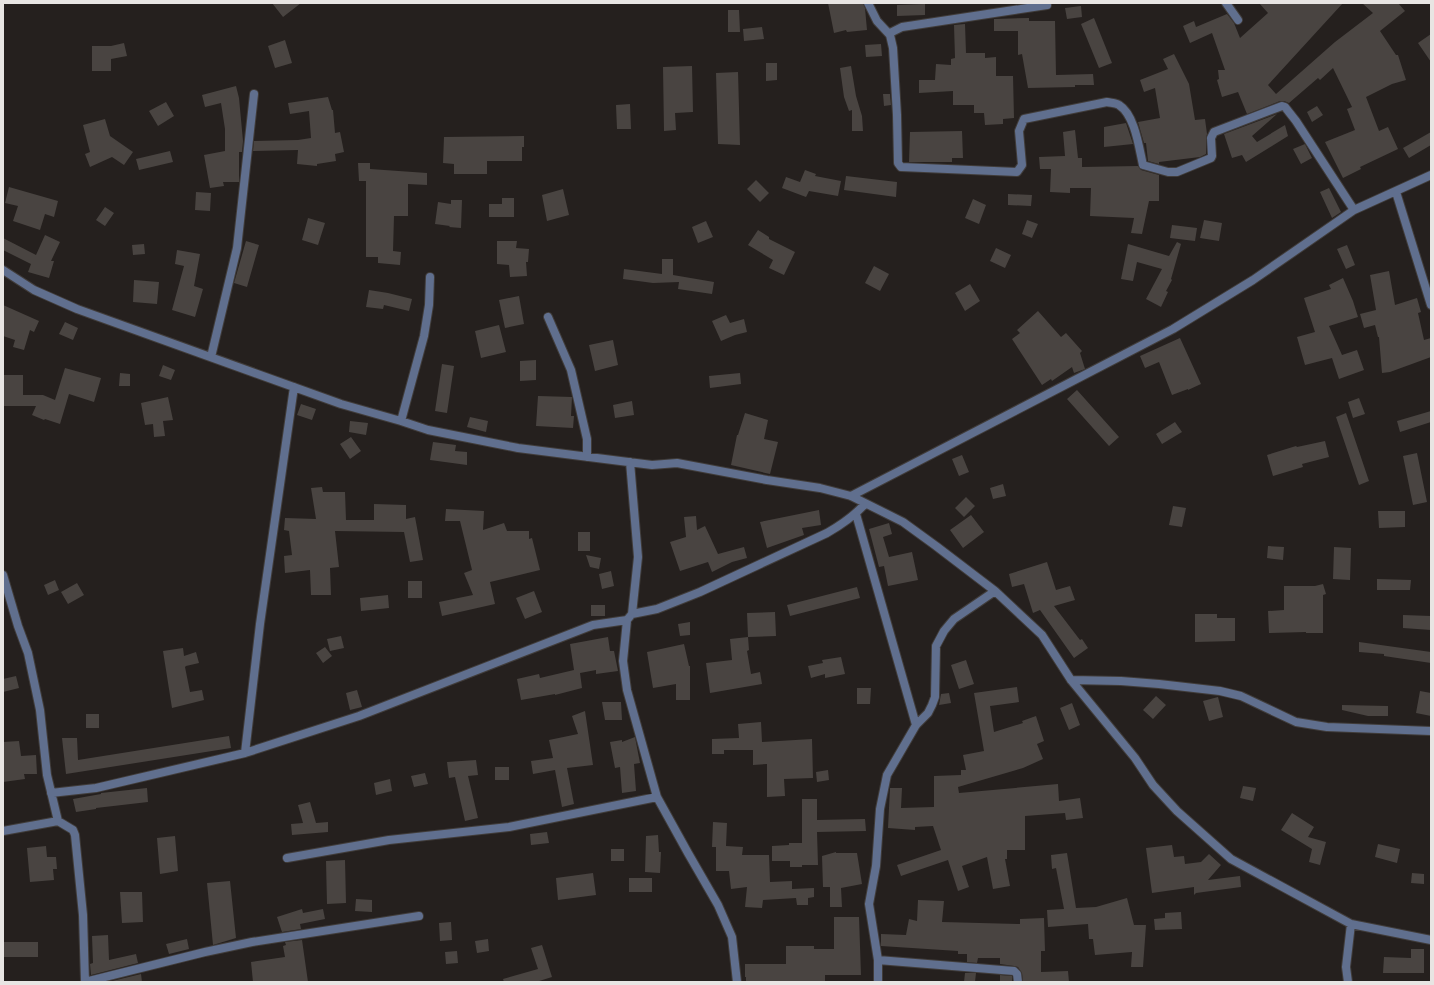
<svg xmlns="http://www.w3.org/2000/svg" width="1434" height="985" font-family="Figtree,sans-serif">
  <style>
    .building { fill: #494441 }
    .lines { fill: none; stroke-linecap: round; stroke-linejoin: round }
    .minor-casing { stroke: #403c3a; stroke-width: 10 }
    .minor { stroke: #606f8e; stroke-width: 8 }
  </style>
  <rect width="100%" height="100%" fill="#25201e"/>
  <path class="building" d="M272,3H301L283,17Z
    M828,3H863L865,8L867,30L847,32L846,30L834,33Z
    M1259,3H1343L1268,85L1276,94L1335,42L1373,13L1362,3H1398L1405,11L1380,31L1396,55H1398L1406,80L1392,84L1366,97L1379,131L1388,127L1398,149L1360,167L1361,169L1343,178L1325,142L1355,130L1347,109L1352,107L1333,68L1320,80L1318,78L1289,103L1284,101H1280L1247,114L1238,92L1222,97L1217,80L1219,79L1218,70H1225L1212,33L1190,43L1183,26L1194,21L1196,27L1227,14L1234,23L1240,38L1268,13Z
    M925,4V15L897,16V5Z
    M1081,6L1082,17L1067,19L1065,8Z
    M728,10H739L740,32H728Z
    M1029,18V21H1055L1056,75L1093,74L1094,85H1075V87L1028,88L1022,54L1018,55V31H994V19Z
    M1094,18L1112,63L1099,68L1081,24Z
    M965,24L966,53H985V58L996,57V76H1013L1014,118L1003,119V124L985,125L984,113H974V105H953V91L919,93V80H935L936,64L951,65V59L955,58L954,25Z
    M762,27L764,39L744,41L743,29Z
    M1431,34V62L1418,43Z
    M285,40L292,63L275,68L268,46Z
    M124,43L127,56L111,59V71H92V46H111Z
    M881,44L882,56L866,57L865,45Z
    M1174,54L1189,84L1195,120L1205,119L1207,134L1206,138V154L1200,157L1159,162V164L1148,161L1146,143H1144L1138,122L1160,118L1155,88L1144,92L1140,80L1168,69L1163,59Z
    M766,63H777V80L766,81Z
    M692,66L693,112L675,113L676,130L664,131L663,67Z
    M851,66L856,96L862,116L863,131H852V110L849,111L844,97L840,68Z
    M738,72L740,145L718,144L716,73Z
    M236,86L239,98L243,141L242,152H239V182H223L224,186L210,188L204,155L225,151V129L221,103L205,107L202,95Z
    M883,94H890L891,105L884,106Z
    M328,97L332,110H333L335,133L340,132L344,152L335,154L336,161L317,164V166L297,164L298,150L253,151L254,141L298,140L311,138L309,111L290,114L288,103Z
    M166,102L174,116L158,126L149,111Z
    M630,104L631,129H617L616,105Z
    M1317,106L1323,115L1312,122L1307,112Z
    M1277,114L1252,136L1257,142L1285,125L1288,136L1246,162L1242,155L1232,158L1224,134Z
    M105,119L110,136L133,152L124,165L112,157L90,167L85,154L90,152L83,125Z
    M1126,123L1133,144L1104,147V127Z
    M1075,130L1078,158H1082V167L1138,166L1141,170L1159,175V201H1149L1142,234L1131,233L1134,218L1090,216L1091,188H1070V193L1050,192L1051,169H1040L1039,157L1065,156L1063,132Z
    M962,131L963,158H952V162H909L910,132Z
    M1431,132V145L1409,158L1403,148Z
    M524,136V147H522V161H487V174H454V164L443,163L444,137Z
    M1305,144L1312,158L1301,164L1293,149Z
    M170,151L173,162L139,170L136,159Z
    M358,163H370V169L427,173V185L408,184V216H394L393,251L401,252L400,265L378,263V257H366V181H359Z
    M805,170L816,174L815,176L841,181L838,196L809,191L806,197L782,188L786,177L800,182Z
    M846,176L897,182L896,197L844,190Z
    M756,180L769,193L760,202L747,189Z
    M9,187L58,201L54,217L45,214L40,230L13,221L18,206L5,203Z
    M1329,188L1341,212L1332,218L1320,192Z
    M563,189L569,215L547,221L542,195Z
    M196,192L211,193L210,211L195,210Z
    M1008,194L1032,195L1031,206L1008,205Z
    M502,198H514V217H489V204H502Z
    M973,199L986,205L979,224L965,218Z
    M451,200H462L461,228L449,227L450,226L435,224L438,202L451,204Z
    M105,207L114,213L105,226L96,220Z
    M308,218L325,223L318,245L302,240Z
    M1027,220L1038,224L1032,238L1022,234Z
    M1204,220L1222,223L1219,241L1200,238Z
    M706,221L713,237L698,243L692,227Z
    M1172,225L1197,228L1195,241L1170,238Z
    M758,230L769,237V239L795,252L784,275L769,268L773,260L748,245Z
    M45,235L60,242L51,261H54L49,278L28,272L31,264L3,250V238L36,255Z
    M246,241L259,245L247,287L234,283Z
    M497,241H517L516,248L529,249L528,262H526L527,276L510,277L509,265L497,264Z
    M1177,242L1181,244L1171,279L1172,280L1166,291L1168,292L1161,307L1146,299L1162,269L1137,262L1133,281L1121,279L1128,244L1169,256Z
    M144,244L145,254L133,255L132,245Z
    M1347,245L1355,265L1346,269L1337,249Z
    M996,248L1011,255L1005,268L990,261Z
    M177,250L200,254L194,286L203,289L195,317L172,310L184,266L175,264Z
    M662,259H673V275L714,282L712,294L678,289L679,282L653,283L623,279L624,269L662,274Z
    M874,266L889,274L880,291L865,283Z
    M1389,271L1395,305L1417,298L1421,312L1418,313L1424,340L1431,338V357L1390,372L1382,373L1379,337H1378L1375,325L1364,328L1360,314L1376,310L1370,275Z
    M1343,278L1353,301L1358,317L1329,326L1342,355L1357,350L1364,370L1339,379L1332,358L1305,365L1297,337L1315,332L1304,298L1331,289L1329,285Z
    M134,280L159,282L157,304L133,302Z
    M970,284L980,301L965,311L955,293Z
    M369,290L388,293L412,299L409,311L384,305L383,309L366,307Z
    M519,296L524,324L505,328L499,300Z
    M3,305L39,321L34,332L30,330L24,350L13,347L15,340L3,336Z
    M1038,311L1061,337L1066,333L1082,351L1080,353L1085,369L1074,373L1072,367L1052,381L1051,379L1042,385L1012,339L1020,333L1017,330Z
    M726,315L730,323L744,319L747,332L735,335L721,341L712,321Z
    M65,322L78,328L73,340L59,334Z
    M499,325L506,352L481,358L475,331Z
    M1180,338L1201,384L1188,390V389L1172,395L1159,362L1145,368L1140,356Z
    M613,340L618,365L595,371L589,345Z
    M536,360V380L520,381V361Z
    M442,364L454,366L447,413L435,411Z
    M163,365L175,370L171,380L159,376Z
    M65,368L101,378L94,402L69,394L60,424L45,419L44,420L32,415L36,406H3V375H23V395H43L55,400Z
    M120,373L130,374V386H119Z
    M740,373L741,384L710,388L709,376Z
    M1077,390L1119,437L1109,446L1067,399Z
    M538,396L572,397L571,416H574L573,428L536,426Z
    M168,397L173,420L163,421L165,436L154,437L153,424L145,425L141,403Z
    M1359,398L1365,414L1353,418L1348,402Z
    M632,401L634,415L615,418L613,405Z
    M301,404L316,409L312,420L297,415Z
    M1431,411V422L1400,432L1397,421Z
    M745,413L768,420L764,439L778,442L770,474L731,465L737,435H738Z
    M1346,413L1369,481L1359,485L1336,417Z
    M470,417L488,421L486,432L467,427Z
    M350,421L368,423L366,435L349,432Z
    M1175,422L1182,432L1162,444L1156,434Z
    M351,437L361,451L350,459L340,444Z
    M1325,441L1329,457L1302,464L1303,467L1273,476L1267,455L1296,446L1297,447Z
    M433,442L456,445L455,451L467,452V465L430,460Z
    M1417,453L1427,502L1413,505L1403,456Z
    M962,455L969,472L959,476L952,459Z
    M1003,484L1006,496L993,499L990,488Z
    M322,487L323,492H345L346,520H374V504L406,505V519L415,517L423,560L410,562L404,532L335,531L339,567L330,568L331,595H311L310,570L285,573L284,556L292,555L289,531L284,530L285,518L316,519L311,488Z
    M966,497L975,506L964,517L955,508Z
    M1173,506L1186,508L1182,527L1169,525Z
    M446,509L484,511L483,530L504,523L507,531H529V539L532,538L540,570L490,582L495,604L442,616L439,602L473,595L464,573L472,570L460,521H445Z
    M819,510L821,525L802,528L804,535L767,548L760,522Z
    M1378,511H1405V527L1379,528Z
    M971,515L984,532L963,548L950,530Z
    M696,516L697,530L705,526L718,554L744,547L747,558L732,562L712,572L708,562L680,571L670,542L686,537L684,517Z
    M889,523L892,534L883,537L889,557L912,552L918,580L888,586L884,566L879,567L869,529Z
    M578,532H590V551H578Z
    M1268,546L1284,547L1283,560L1267,558Z
    M1334,547L1351,548L1350,580L1333,579Z
    M586,555L601,558L599,569L590,567Z
    M1047,562L1056,590L1070,586L1075,600L1054,606L1080,640L1082,639L1088,648L1074,658L1040,610L1033,613L1024,584L1012,587L1009,574Z
    M611,571L614,586L602,589L599,574Z
    M1377,579L1411,580L1410,590H1377Z
    M55,580L59,590L48,595L44,585Z
    M408,581H422V598H408Z
    M77,583L84,595L68,604L61,592Z
    M1323,584L1326,594L1323,595V633H1306V632L1269,633L1268,611L1284,610V586H1315Z
    M857,587L860,598L790,616L787,605Z
    M534,591L542,612L525,619L516,598Z
    M388,595L389,608L361,611L360,598Z
    M591,605H605V616H591Z
    M775,612L776,636L748,637L747,613Z
    M1195,614H1217V618H1235V641L1195,642Z
    M1403,615L1431,616V630L1403,628Z
    M690,622V635L680,636L678,624Z
    M341,636L344,648L330,651L327,639Z
    M608,637L610,651H614L618,671L596,674V670L580,673L582,688L555,695V694L521,700L517,679L539,674L540,678L574,670L570,644Z
    M748,637L749,650L747,651L751,674L760,672L762,684L710,693L706,663L732,660L730,639Z
    M1359,642L1431,652V663L1384,656V654L1359,652Z
    M684,644L689,666H690V700H676V684L653,688L647,652Z
    M325,647L332,656L323,663L316,653Z
    M183,648L184,656L196,652L199,663L186,666L185,667L190,692L202,690L204,700L172,708L163,651Z
    M841,657L845,674L825,678V674L811,678L808,666L823,663L822,660Z
    M966,660L974,684L959,689L951,665Z
    M16,676L19,688L3,692V679Z
    M1017,687L1019,702L990,706L994,732L1023,723L1022,721L1036,716L1044,741L1037,744L1043,759L1023,768L958,787L959,793L1058,784L1059,801L1080,798L1083,818L1066,820L1065,813L1025,816V850H1007V859H1005L1010,886L993,889L987,857L962,866L969,887L958,891L948,860L901,876L897,865L941,850L933,826L915,827V830L888,828L890,788H902L901,808L934,807V776L961,775V770H966L963,755L984,751L974,693Z
    M857,688H871L870,704H857Z
    M357,690L362,707L350,710L346,693Z
    M1420,691L1431,693V716L1416,713Z
    M949,693L951,703L939,705L941,694Z
    M1156,696L1166,705L1153,719L1143,710Z
    M1218,697L1223,717L1209,721L1203,701Z
    M602,702H621L622,720H605Z
    M1072,703L1080,725L1069,730L1060,708Z
    M1342,705L1388,706V716H1368L1342,710Z
    M585,711L593,765L567,768L574,804L562,807L555,770L533,774L531,761L553,758L549,740L578,734L572,716Z
    M86,714H99V728H86Z
    M761,722L762,742L812,739L813,778L784,779L785,796L767,797V764L753,765V750H724V754H712V739L739,738L738,724Z
    M229,736L231,748L66,774L62,738H77L78,760Z
    M635,737L640,763L634,764L636,791L622,793L620,767L615,768L610,742L622,740V742Z
    M19,741L21,756L36,755L37,774H24L25,779L3,782V742Z
    M476,760L478,775L468,776L478,818L465,821L455,777L449,778L447,762Z
    M495,767H509V780H495Z
    M828,770L829,780L817,782L816,772Z
    M425,773L428,784L414,787L411,776Z
    M390,779L392,791L376,795L374,783Z
    M1243,786L1256,788L1253,801L1240,798Z
    M147,788L148,802L96,808V809L76,812L73,799L101,794V793Z
    M802,799H817V820L865,819L866,831L817,832L818,865H802V867H790V861H772V846L789,845V843H802Z
    M310,802L316,823L328,822V832L292,835L291,824L303,823L298,805Z
    M1292,813L1314,827L1308,837L1326,842L1320,865L1309,862L1312,849L1281,830Z
    M713,822L727,823L726,846L743,847L742,855H769L770,882L792,881V889L814,888V897L808,898V905H797L796,898L763,900L762,908L745,907L747,887L731,889L729,871H716V847H712Z
    M547,832L549,843L531,845L530,834Z
    M658,835L659,852H661L660,873L645,872L646,836Z
    M175,836L178,871L160,874L157,838Z
    M1378,844L1400,849L1397,863L1375,857Z
    M1172,845L1174,857L1184,856L1185,864L1201,862L1209,854L1221,865L1208,880L1240,876L1241,887L1196,893L1194,895V887L1152,893L1146,848Z
    M46,846L47,857H56L57,869H53L54,880L30,882L27,848Z
    M611,849H624V861H611Z
    M836,852V853H857L862,884L841,888L842,907H830V887H823L822,856Z
    M1067,853L1076,908L1096,907L1127,898L1134,925H1146L1143,967H1131L1132,952L1095,955L1093,939H1089L1088,924L1048,927L1047,910L1064,909L1056,868L1052,869L1051,855Z
    M345,860L346,903L327,904L326,861Z
    M593,873L596,895L558,900L556,878Z
    M1412,873L1424,874V884L1411,883Z
    M629,878H652V892H629Z
    M230,881L236,938L213,945L207,883Z
    M120,892H142L143,922L122,923Z
    M356,899L372,900V912L355,911Z
    M918,900L944,901L942,922L1020,924V919L1044,918L1045,951H1041V972L1068,971L1069,982H1023L1022,973L1018,967L1014,966L1000,964V958H978L977,963L967,962V954H958V951L881,946V934L906,935L909,919L917,921Z
    M302,909L303,913L323,909L325,919L300,924L301,929L282,932L277,917Z
    M1181,912L1182,929L1155,930L1154,919L1165,918V913Z
    M834,917H859L861,975H825V982H746V977H745V964H786V946H814V949H834Z
    M451,922L452,940L440,941L439,923Z
    M108,935L109,960L136,954L138,963L91,975L90,964L93,963L92,936Z
    M187,939L189,949L169,954L166,944Z
    M488,939L489,951L477,953L475,941Z
    M302,940L308,982H253L251,962L285,957L283,946L286,945L285,942Z
    M3,942H38V957H3Z
    M542,945L552,977L536,982H504L503,979L538,969L531,948Z
    M1411,949H1424V973H1383L1384,957L1411,958Z
    M457,951L458,963L446,964L445,952Z
    M965,973H976L975,982H964Z
    M141,974L142,982H108Z
    M1000,975L1012,976V982H1000Z"/>
  <g class="lines">
    <defs>
      <path id="minor" d="M868,3L877,21L890,35L893,48L897,115L898,163L901,167L1017,172L1022,165L1019,131L1024,119L1107,102C1111,103 1116,103 1119,105C1135,115 1139,148 1143,165L1168,172H1177L1211,158L1212,156L1211,138L1214,132L1282,106L1285,107L1296,121L1354,210
        M1226,3L1238,20
        M890,35V33L902,27L1047,5
        M1396,192L1431,305
        M3,270L34,290L77,309L341,404L401,421L428,430L518,448L652,465L677,463L767,480L820,488L851,496L903,522L936,546L995,591L1042,635L1071,680L1135,758L1153,785L1177,811L1231,859L1351,924L1431,940
        M548,317L571,370L587,439V457
        M211,357L237,248L254,94
        M401,421L424,336L429,305L430,277
        M851,496L1173,329L1253,280L1354,210L1431,175
        M856,514L916,725
        M3,575L18,626L28,653L40,710L47,775L58,821
        M632,614L657,609L700,592L827,533C841,525 854,516 865,504
        M627,620L623,661L627,690L657,797L688,853L718,905L732,937L737,982
        M1071,680L1121,681L1159,684L1220,691L1241,696L1296,722L1327,727L1431,731
        M245,753L359,716L593,625L627,620L632,614L638,557L630,462
        M51,793L96,788L245,753L260,624L294,387
        M3,831L58,821L73,830L75,835L83,915L85,982
        M287,858L389,840L509,827L657,797
        M878,960L1014,971L1017,974L1018,982
        M85,982L205,952L252,942L419,916
        M878,982V960L869,904L876,866L880,809L887,775L916,725L928,713L932,705L935,697L936,646L944,631L954,619L995,591
        M1348,982L1346,967L1351,924"/>
    </defs>
    <use href="#minor" class="minor-casing"/>
    <use href="#minor" class="minor"/>
  </g>
  <rect width="1434" height="985" fill="none" stroke="#e8e5e3" stroke-width="8"/>
</svg>
